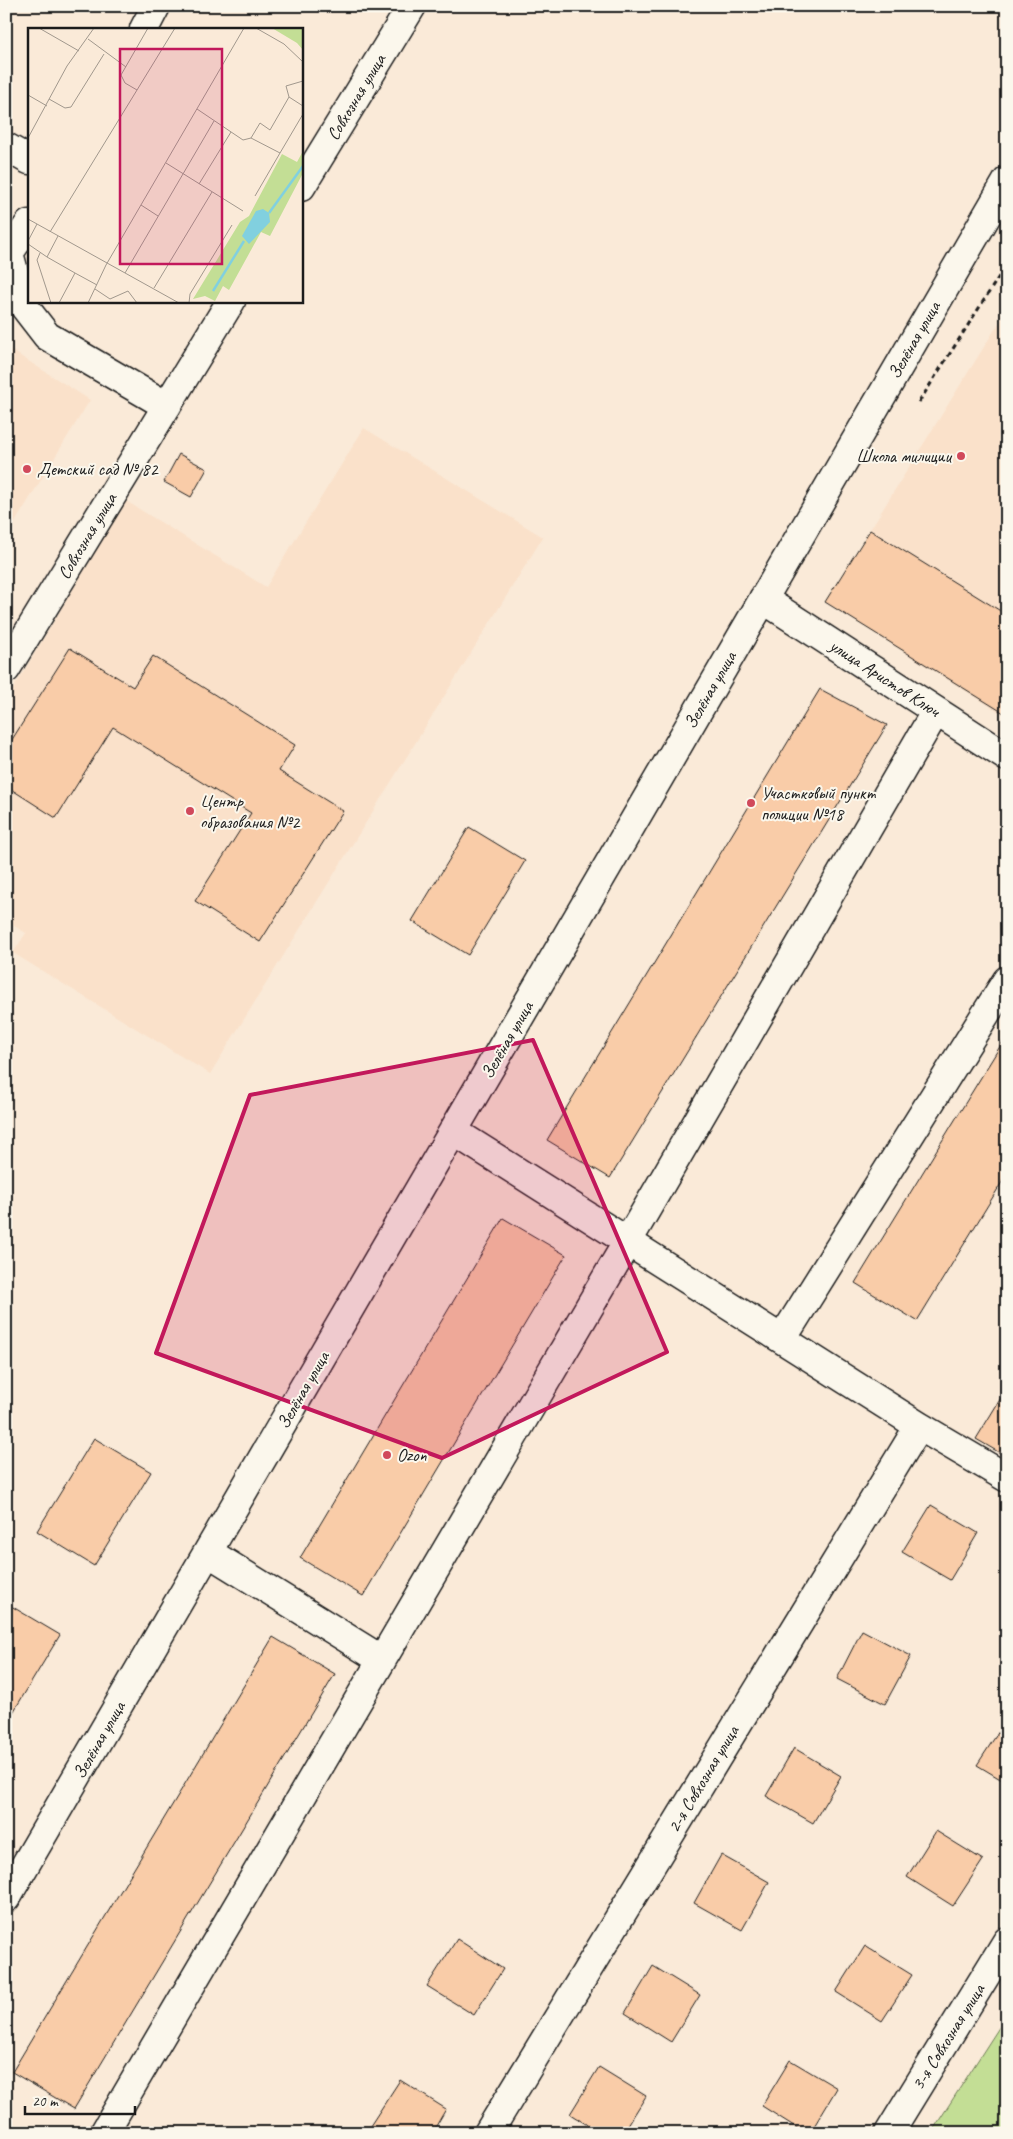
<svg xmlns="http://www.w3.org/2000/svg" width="1013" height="2139" font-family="Caveat,sans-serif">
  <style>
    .built { fill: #fae1ca }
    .green { fill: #c3de95; stroke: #707d58 }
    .building { fill: #f9cca8; stroke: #1c1c1c }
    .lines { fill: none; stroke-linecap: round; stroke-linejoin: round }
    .minor-casing { stroke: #1c1c1c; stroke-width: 31 }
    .path { stroke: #1c1c1c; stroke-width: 3; stroke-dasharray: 5 4; stroke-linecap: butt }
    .minor { stroke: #fbf7ec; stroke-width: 28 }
    .marked { fill: #c2185b; fill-opacity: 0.2; stroke: #c2185b; stroke-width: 4; stroke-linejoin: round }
    .poi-dot { fill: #d1495b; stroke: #fbf7ec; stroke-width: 2 }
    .labels { text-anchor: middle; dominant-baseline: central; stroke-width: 4; stroke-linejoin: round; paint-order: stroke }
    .street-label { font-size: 18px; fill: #1c1c1c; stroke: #fbf7ec }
    .poi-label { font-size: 18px; fill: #1c1c1c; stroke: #fbf7ec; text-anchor: start }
    .inset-river { fill: none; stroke: #81d0df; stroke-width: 2.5 }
    .inset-road { fill: none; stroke: #a1988d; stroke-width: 1 }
    .view { fill: #c2185b; fill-opacity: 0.15; stroke: #c2185b; stroke-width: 2.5 }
    .inset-edge { fill: none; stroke: #1c1c1c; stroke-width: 2.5 }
  </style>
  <rect width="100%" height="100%" fill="#faead8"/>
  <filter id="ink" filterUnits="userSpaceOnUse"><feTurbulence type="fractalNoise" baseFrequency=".02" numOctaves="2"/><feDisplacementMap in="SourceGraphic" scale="10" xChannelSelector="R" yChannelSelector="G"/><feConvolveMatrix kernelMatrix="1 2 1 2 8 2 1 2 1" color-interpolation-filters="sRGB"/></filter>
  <g filter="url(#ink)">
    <path class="built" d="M1007,310V717L825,602Z
      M6,347L90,400L6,537Z
      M364,428L543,537L210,1074L13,953L26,933L6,921V701L126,501L266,587Z"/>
    <path class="green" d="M1007,2015V2133H931Z"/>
    <path class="building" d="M179,454L207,469L191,497L164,482Z
      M870,530L1007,615V715L825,602Z
      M70,648L133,687L153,656L295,745L279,771L343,811L260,942L195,901L251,813L113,727L56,818L6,786V749Z
      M820,689L887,725L610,1178L547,1140Z
      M469,827L525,861L468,955L412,921Z
      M1007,1035V1174L917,1321L855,1283Z
      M503,1218L566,1255L363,1596L300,1558Z
      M1007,1388V1457L976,1439Z
      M94,1438L151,1472L94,1566L37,1531Z
      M931,1505L978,1533L950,1580L902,1552Z
      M6,1603L60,1635L6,1724Z
      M862,1630L911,1656L885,1704L837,1679Z
      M273,1637L335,1674L74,2109L12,2072Z
      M1007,1719V1783L977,1765Z
      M794,1748L841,1776L813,1823L766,1796Z
      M936,1831L983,1860L953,1906L907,1877Z
      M721,1855L769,1882L742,1930L694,1903Z
      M457,1939L503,1969L474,2015L427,1986Z
      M865,1946L912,1975L882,2021L836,1992Z
      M653,1966L700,1995L671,2042L625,2013Z
      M790,2060L837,2088L810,2133H805L762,2106Z
      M599,2067L646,2096L623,2133H600L570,2114Z
      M400,2080L446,2109L432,2133H381L370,2126Z"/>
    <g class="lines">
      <defs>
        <path id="minor" d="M144,29L156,6
          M6,147L29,160
          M301,187L412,6
          M29,224L9,253L23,305L47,336L167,406
          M763,599L1007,757
          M6,669L231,301
          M453,1131L919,1426L1007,1478
          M782,1339L1007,980
          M208,1552L382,1660
          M6,1898L1007,181
          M104,2133L628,1241L936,711
          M488,2133L919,1426
          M889,2133L1007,1941"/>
      </defs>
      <use href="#minor" class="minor-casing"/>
      <path class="path" d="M919,402L1007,264"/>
      <use href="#minor" class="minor"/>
    </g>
  </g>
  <path class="marked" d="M533,1040L667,1352L442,1458L156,1353L250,1095Z"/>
  <g class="poi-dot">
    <circle cx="961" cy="456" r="5"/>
    <circle cx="27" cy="469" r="5"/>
    <circle cx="751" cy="803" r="5"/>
    <circle cx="190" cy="811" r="5"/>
    <circle cx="387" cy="1455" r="5"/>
  </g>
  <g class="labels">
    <g class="street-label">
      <text transform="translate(356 97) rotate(-59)">Совхозная улица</text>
      <text transform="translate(914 340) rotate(-60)">Зелёная улица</text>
      <text transform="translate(87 536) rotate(-59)">Совхозная улица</text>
      <text transform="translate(885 678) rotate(33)">улица Аристов Ключ</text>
      <text transform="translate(710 690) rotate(-60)">Зелёная улица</text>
      <text transform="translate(507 1040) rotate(-60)">Зелёная улица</text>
      <text transform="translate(303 1390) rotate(-60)">Зелёная улица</text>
      <text transform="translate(99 1740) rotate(-60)">Зелёная улица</text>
      <text transform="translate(703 1779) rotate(-59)">2-я Совхозная улица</text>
      <text transform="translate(948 2037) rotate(-58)">3-я Совхозная улица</text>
    </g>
    <g class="poi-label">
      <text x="951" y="456" text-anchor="end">Школа милиции</text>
      <text x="37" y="469">Детский сад № 82</text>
      <text x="761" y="793">Участковый пункт<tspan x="761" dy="21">полиции №18</tspan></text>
      <text x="200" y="801">Центр<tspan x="200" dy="21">образования №2</tspan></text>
      <text x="397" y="1455">Ozon</text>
    </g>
  </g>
  <g transform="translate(28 28)">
    <rect width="275" height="275" fill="#faead8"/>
    <path d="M244,0H275V22L269,15ZM275,123V145L242,208L233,204L201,262L195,258L187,273L177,268L165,271L212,194L221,188L254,126L269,134Z" fill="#c3de95"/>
    <path d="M235,181L241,185L242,194L221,216L214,208L228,183Z" fill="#81d0df"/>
    <path class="inset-river" d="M241,185L275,138M185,263L216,213"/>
    <path class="inset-road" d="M11,0L51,23M228,0L256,16L275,34M60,11L98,39M109,62L97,55L93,47L120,0M0,67L19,78M261,69L258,58L275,53M21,71L37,80L43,79L76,26M169,81L215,112L223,110L252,125L275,86M0,110L39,38L66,0M223,110L232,95L242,102L261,69L275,78M138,135L215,183M171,156L203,104M227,168L252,125M113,177L130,188M0,191L151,275M22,204L147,0M0,213L9,196M0,216L19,229L30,208M12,225L9,232L23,275M19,229L47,245M97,245L186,93M126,260L184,164M67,261L82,271L100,263L109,275M31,275L47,245L69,257M60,275L78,237L216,0M161,275L162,266L204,197M165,275H181"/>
    <path class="view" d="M92,21H194V236H92Z"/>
    <rect width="275" height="275" class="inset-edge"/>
  </g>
  <rect width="1013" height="2139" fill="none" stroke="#fbf7ec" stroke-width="25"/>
  <rect x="12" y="12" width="988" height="2114" fill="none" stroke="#1c1c1c" stroke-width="2" filter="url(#ink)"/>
  <path d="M25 2106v8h110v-8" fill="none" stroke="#1c1c1c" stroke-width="2.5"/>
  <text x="32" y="2106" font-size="15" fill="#1c1c1c" stroke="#fbf7ec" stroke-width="4" paint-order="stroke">20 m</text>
</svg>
